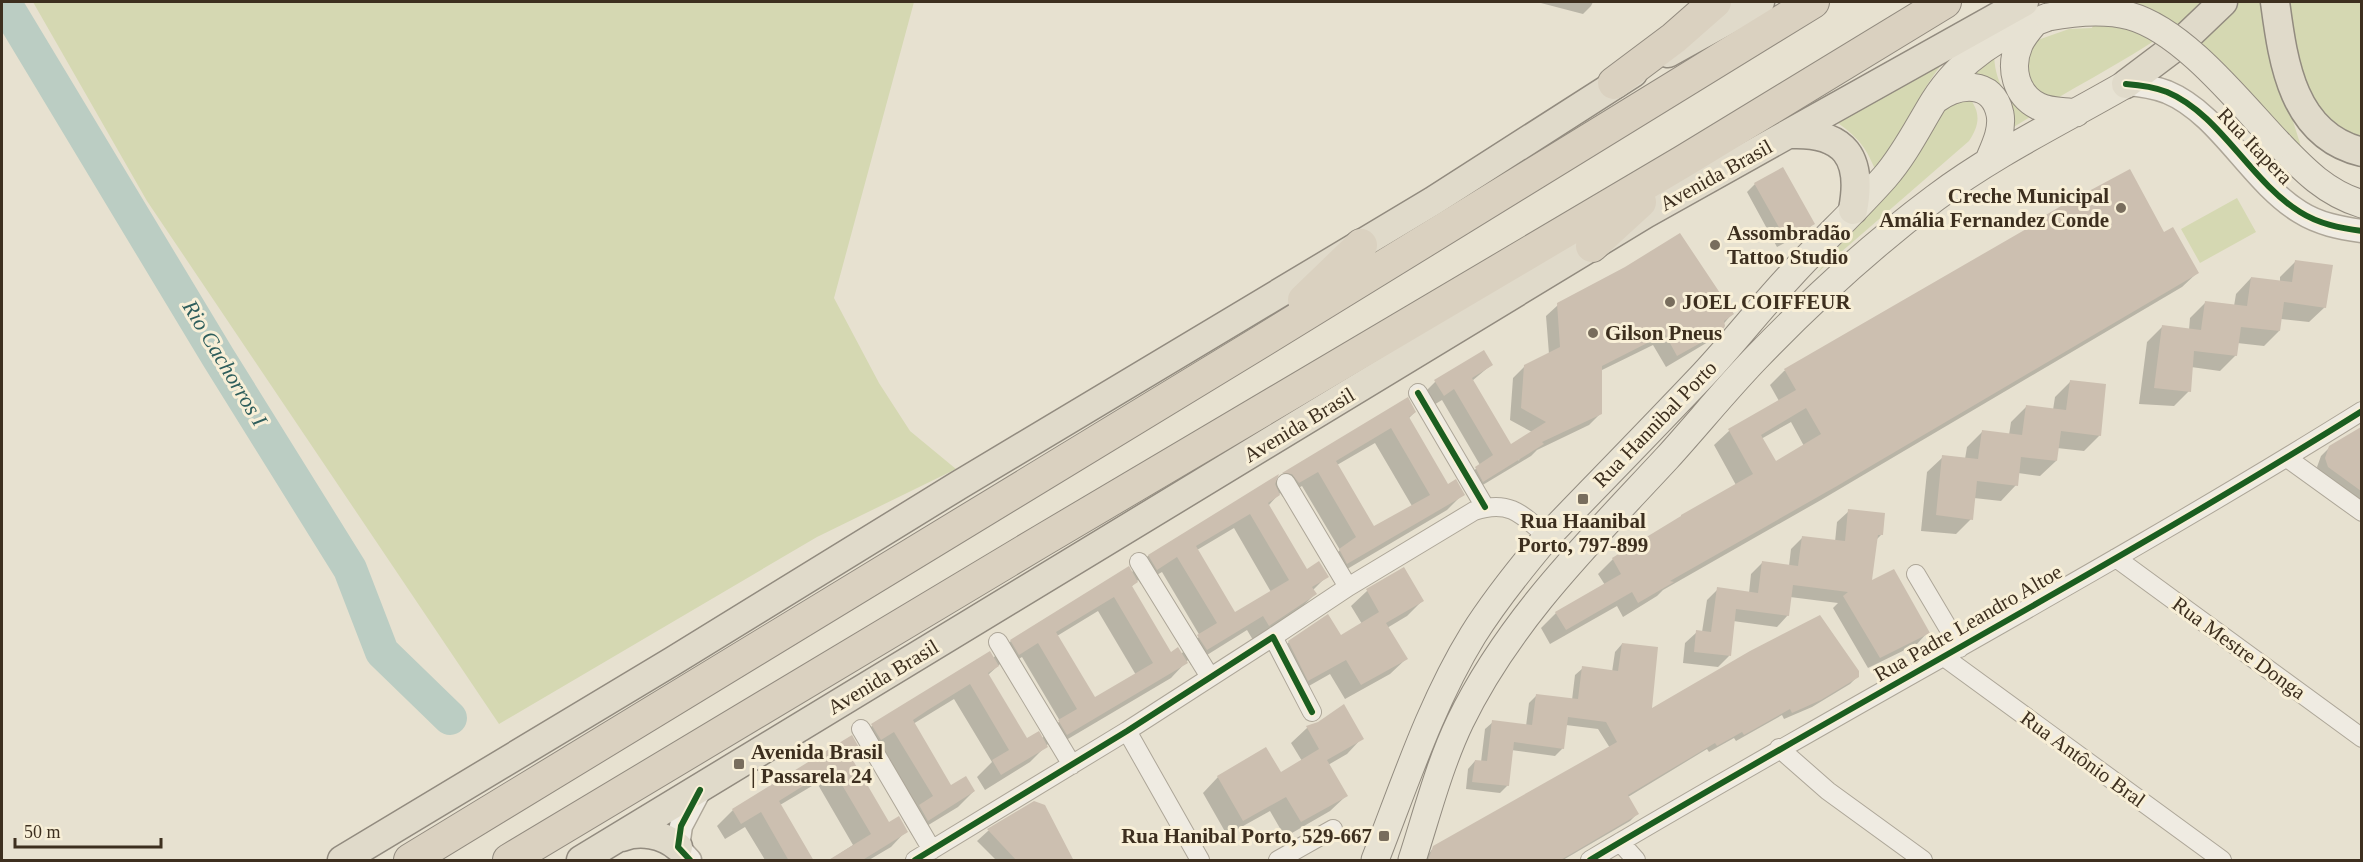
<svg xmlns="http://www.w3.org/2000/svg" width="2363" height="862" font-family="Georgia,serif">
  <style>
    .green { fill: #d5d8b2 }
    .shadow { fill: #0003; fill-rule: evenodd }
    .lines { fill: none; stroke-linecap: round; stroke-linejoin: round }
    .river { stroke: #bbcdc3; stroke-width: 34 }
    .building { fill: #ccbfb0; fill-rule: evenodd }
    .minor-casing { stroke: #ada698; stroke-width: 20 }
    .tertiary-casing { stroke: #ada698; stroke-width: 25 }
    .primary-casing { stroke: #928b7f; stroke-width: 29 }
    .trunk-casing { stroke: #928b7f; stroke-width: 31 }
    .motorway-casing { stroke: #928b7f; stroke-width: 34 }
    .minor { stroke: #efebe2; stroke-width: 18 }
    .tertiary { stroke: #efebe2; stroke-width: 22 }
    .primary { stroke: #e7e2d3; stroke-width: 27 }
    .trunk { stroke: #e0daca; stroke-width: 28 }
    .motorway { stroke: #dad1c0; stroke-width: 32 }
    .primary-bridge-casing { stroke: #928b7f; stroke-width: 29; stroke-linecap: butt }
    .primary-bridge { stroke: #e7e2d3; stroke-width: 27 }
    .cycleway-casing { stroke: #f8efd7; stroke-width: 10 }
    .cycleway { stroke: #1b5e20; stroke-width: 6 }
    .poi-dot { fill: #786d5d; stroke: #f8efd7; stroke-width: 2 }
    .labels { text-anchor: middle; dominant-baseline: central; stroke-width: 6; stroke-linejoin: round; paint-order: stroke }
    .street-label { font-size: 21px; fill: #3d2f1f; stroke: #f8efd7 }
    .poi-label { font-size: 21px; font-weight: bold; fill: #3d2f1f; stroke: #f8efd7; text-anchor: start }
    .water-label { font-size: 22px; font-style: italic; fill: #2e5e5c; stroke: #f8efd7 }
  </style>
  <rect width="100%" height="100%" fill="#e7e1d0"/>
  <path class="green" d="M33,2H914L834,298L879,383L910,431L956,469L817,537L499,724L147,201Z
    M2102,2H2205C2161,42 2105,70 2054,100C2039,95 2024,81 2024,63C2024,57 2028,49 2029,43L2069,29L2092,28Z
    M2235,2H2266L2277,70L2303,153L2273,124L2199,40Z
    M2278,2H2361V142L2303,100Z
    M1994,51C1994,82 2006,100 2030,117L2004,133L1961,74Z
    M1946,59C1917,93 1903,137 1877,174C1867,149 1860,139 1838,123Z
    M1968,96C1981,112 1980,124 1969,141L1817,273L1901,171L1947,101Z
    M2237,198L2256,232L2200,263L2181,229Z"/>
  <path class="shadow" d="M1537,2H1593L1591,6L1583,14Z
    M1783,169L1813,224L1805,232L1777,247L1747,192L1755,184Z
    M2040,220L2164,234L2197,273L2182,287L1821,500L1663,590L1657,596L1623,617L1617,606L1550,644L1541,628L1556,613L1605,585L1598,574L1613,559L1736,485L1714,445L1729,431L1779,401L1770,385L1784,371L2035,225ZM1791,422L1804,446L1775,463L1761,439Z
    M2296,261L2325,307L2309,322L2281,319L2279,331L2264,346L2237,343L2236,355L2220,371L2191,367L2189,391L2174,406L2139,404L2147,342L2162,327L2189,330L2190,318L2206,302L2234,306L2236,294L2251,278L2280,282V277Z
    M1558,305L1732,314L1708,342L1666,367L1653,345L1600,371L1601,413L1589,425L1537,450L1531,456L1471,492L1464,480L1480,465L1442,400L1432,406L1424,393L1435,382L1491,365L1472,381L1510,446L1532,432L1510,420L1513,378L1525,366L1549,354L1546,316ZM1520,451L1519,461L1515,453Z
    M2070,382L2100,435L2084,451L2057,448L2056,461L2040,476L2018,473L2016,485L2001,501L1974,498L1971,519L1956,534L1921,531L1927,472L1943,457L1965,459L1967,447L1982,432L2009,435L2011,422L2026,407L2053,410L2055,397Z
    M1407,399L1415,412L1408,419L1447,486L1463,494L1447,510L1332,578L1324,566L1340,550L1302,486L1283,497L1280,493L1268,506L1306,571L1327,576L1313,590L1315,594L1299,610L1253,640L1247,630L1191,665L1188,660L1171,678L1051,749L1048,744L1030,762L985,790L977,777L992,762L954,699L913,724L950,787L974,791L958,807L912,835L904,822L916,809L879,746L865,754L857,741L872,726L993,658L1011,641L1131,573L1148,556L1276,478L1274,483L1283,474ZM1375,443L1412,506L1374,528L1337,465ZM1234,528L1271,592L1234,614L1197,550ZM1162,572L1200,636L1181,654H1171L1131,587L1138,580L1141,584ZM1098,611L1136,675L1095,699L1057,636ZM1022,657L1060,721L1041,739L1027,740L988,675L1000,664L1003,669Z
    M2362,429V505L2320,475L2317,467L2321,456L2330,447Z
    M1849,511L1881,535L1876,540L1870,582L1928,632L1917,644L1868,668L1833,608L1838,603L1790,597L1788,615L1777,627L1733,621L1729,656L1718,667L1683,663L1685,643L1697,632H1702L1707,600L1718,589L1749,593L1751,574L1762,563L1789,566L1791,549L1803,537L1835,542L1837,522Z
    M1403,569L1422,601L1407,616L1387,628L1406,659L1390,674L1345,699L1330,674L1293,695L1273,657L1289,642L1340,637L1362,624L1351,606L1367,591Z
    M1622,644L1650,711L1857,677L1850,684L1812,707L1784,719L1782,715L1736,741L1734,738L1709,752L1707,749L1628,797L1637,814L1630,821L1563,860H1424L1434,847L1610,748L1598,729L1566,725L1563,748L1555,756L1511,750L1508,785L1500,793L1466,789L1468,769L1475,761L1481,762L1485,729L1493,722L1526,726L1529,703L1537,695L1572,700L1575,675L1583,668L1612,672L1615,652Z
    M1318,723L1362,738L1347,754L1328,765L1346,796L1330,811L1285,837L1270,811L1227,835L1203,793L1218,777L1281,774L1302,761L1291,743L1307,728Z
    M851,737L859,751L850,759L888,825L906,831L891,847L869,860H830L853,845L817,783L780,805L812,860H765L745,827L725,839L717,826L733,810Z
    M1034,802L1073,860H996L977,841L988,831Z"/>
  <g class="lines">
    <path class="river" d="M4,2L218,357L350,569L382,652L450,718"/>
  </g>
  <path class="building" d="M1783,167L1815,224L1786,240L1754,183Z
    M2130,169L2164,232L2173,227L2199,273L1837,486L1670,581L1674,582L1638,603L1632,592L1566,630L1555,612L1621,574L1612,558L1681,516V515L1753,474L1728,429L1796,390L1784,369L2040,221L2039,219L2061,206ZM1806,408L1821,434L1776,461L1761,435Z
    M1680,233L1734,314L1724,321L1725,326L1722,331L1677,356L1665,334L1602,366V414L1542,442L1544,444L1483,482L1475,467L1493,455L1454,389L1444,396L1434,380L1484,350L1493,365L1472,378L1511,444L1546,422L1521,408L1524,365L1560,347L1557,303L1625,267Z
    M2295,260L2333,265L2326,308L2284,302L2280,331L2241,327L2237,356L2194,351L2191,392L2154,388L2162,325L2201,330L2205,301L2247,306L2251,277L2292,282Z
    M2070,380L2106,384L2101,436L2061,431L2057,461L2021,457L2018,486L1977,481L1973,520L1936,515L1942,455L1978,459L1982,430L2022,435L2026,405L2066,410Z
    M1408,397L1416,412L1409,417L1448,484L1456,479L1465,495L1347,564L1339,549L1356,537L1318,472L1299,483L1292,474L1282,473ZM1391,428L1430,495L1374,526L1336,461Z
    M2361,427V491L2328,467L2325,458L2329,446Z
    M1279,474L1275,484L1280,495L1268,503L1307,569L1319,561L1329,577L1312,587L1317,594L1269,626L1263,616L1207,650L1197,635L1217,623L1177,557L1157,570L1148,555ZM1250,514L1289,580L1235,612L1196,546Z
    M1848,509L1885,513L1883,535H1878L1872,580L1894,569L1930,633L1880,658L1843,596L1848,592L1793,585L1789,616L1736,609L1731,656L1694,652L1696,630L1711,632L1717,587L1758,593L1762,561L1798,566L1802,536L1845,541Z
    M1129,566L1138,582L1132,586L1171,652L1178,647L1188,663L1067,735L1058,720L1077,709L1038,643L1019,655L1010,640ZM1114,597L1153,663L1095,697L1056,632Z
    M1404,567L1424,601L1386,623L1408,659L1361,685L1346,660L1308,681L1288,641L1328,614L1341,635L1379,612L1366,589Z
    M1820,615L1859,671V677L1821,700L1792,713L1790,709L1744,735L1742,732L1717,746L1715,743L1628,795L1639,814L1559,861H1428L1433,846L1617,742L1606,722L1568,717L1564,749L1514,742L1509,786L1472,782L1475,760L1487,761L1492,720L1532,725L1536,694L1578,699L1582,666L1618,671L1622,643L1658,647L1652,708L1750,651Z
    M990,651L999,666L988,673L1027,738L1039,731L1048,747L1001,775L992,760L1009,750L970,684L928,710L913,720L951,785L966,776L975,791L928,821L919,805L933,796L894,732L881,740L871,724Z
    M1344,704L1364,739L1327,760L1348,796L1301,822L1286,797L1243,821L1217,776L1266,747L1281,772L1319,749L1306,726L1318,722Z
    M852,735L861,751L851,757L889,822L899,816L908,832L861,861H827L871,834L832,768L779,801L814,861H789L761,812L741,824L732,809Z
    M1034,801L1045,805L1074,861H1017L987,829Z"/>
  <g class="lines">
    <defs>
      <path id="minor" d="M1418,393L1485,507
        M2287,458L2362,512
        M1286,483L1348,587
        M2116,558L2362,738
        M1139,562L1210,677
        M1916,574L1960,648
        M1273,637L1348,587L1474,511C1509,499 1522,514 1547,537
        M998,642L1072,765
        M1944,657L2222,860
        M861,729L932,850
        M1127,731L1200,860
        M1779,748L1828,791L1923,860
        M1620,842L1636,860
        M915,860L1127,731L1273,637L1312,712
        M1278,860L1333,829
        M1590,860C1845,708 2109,569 2362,411"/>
      <path id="tertiary" d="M2126,84C2140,85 2154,87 2167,92C2220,114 2250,181 2300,212C2319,224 2340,228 2362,231
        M690,860L678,847L681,826L700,790"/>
      <path id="primary" d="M2035,22C2029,29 2022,37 2019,45C2009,68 2016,95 2038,106C2049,112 2064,111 2076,113
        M1935,100C1958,83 1993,79 2000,114C2003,130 1995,146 1989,160
        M2279,144C2304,170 2326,193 2362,204
        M1375,860C1404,786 1431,703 1473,635C1495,600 1520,569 1547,537C1599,483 1652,429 1704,374C1734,342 1761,307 1791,275C1821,242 1855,211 1885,177C1905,154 1918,127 1934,101C1961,58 2001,34 2048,17
        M1412,860C1427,814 1439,766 1460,722C1509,620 1591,540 1667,458C1697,425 1726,389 1757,357C1812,300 1872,245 1935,198C1995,153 2062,121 2126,84"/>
      <path id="trunk" d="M2275,2C2283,61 2292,135 2362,152
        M1668,53L1760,2
        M2126,84L2179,44L2223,2
        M1791,134C1845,132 1863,158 1853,210
        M622,837C640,830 663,834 678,847
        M342,860L673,661L959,485L1433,201L1633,73
        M581,860L1645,214L2024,2"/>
      <path id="motorway" d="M1614,83L1674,38L1715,2
        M1592,246L1640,202
        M1304,300L1361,245
        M410,860L1262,341L1813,2
        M509,860L1043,540L1684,161L1945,2"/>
    </defs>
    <use href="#minor" class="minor-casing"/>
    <use href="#tertiary" class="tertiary-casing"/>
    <use href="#primary" class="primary-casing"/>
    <use href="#trunk" class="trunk-casing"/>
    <use href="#motorway" class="motorway-casing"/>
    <use href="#minor" class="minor"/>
    <use href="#tertiary" class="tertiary"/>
    <use href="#primary" class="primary"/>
    <use href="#trunk" class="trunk"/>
    <use href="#motorway" class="motorway"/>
    <defs>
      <path id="primary-bridge" d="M2048,17C2075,12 2103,9 2130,16C2184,31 2241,104 2279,144"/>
    </defs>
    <use href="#primary-bridge" class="primary-bridge-casing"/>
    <use href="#primary-bridge" class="primary-bridge"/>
    <defs>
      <path id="cycleway" d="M2126,84C2140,85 2154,87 2167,92C2220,114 2250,181 2300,212C2319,224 2340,228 2362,231
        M1418,393L1485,507
        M690,860L678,847L681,826L700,790
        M915,860L1127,731L1273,637L1312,712
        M1590,860C1845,708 2109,569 2362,411"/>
    </defs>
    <use href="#cycleway" class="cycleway-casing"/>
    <use href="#cycleway" class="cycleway"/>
  </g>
  <g class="poi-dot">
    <circle cx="2121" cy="208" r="6"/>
    <circle cx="1715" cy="245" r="6"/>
    <circle cx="1670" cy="302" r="6"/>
    <circle cx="1593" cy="333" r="6"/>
    <rect x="1577" y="493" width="12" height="12" rx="3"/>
    <rect x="733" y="758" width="12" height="12" rx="3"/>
    <rect x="1378" y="830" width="12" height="12" rx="3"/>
  </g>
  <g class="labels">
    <g class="street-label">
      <text transform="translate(2255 146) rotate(46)">Rua Itapera</text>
      <text transform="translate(1716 175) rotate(-29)">Avenida Brasil</text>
      <text transform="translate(1655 424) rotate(-46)">Rua Hannibal Porto</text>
      <text transform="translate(1299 425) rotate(-31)">Avenida Brasil</text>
      <text transform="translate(1968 623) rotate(-30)">Rua Padre Leandro Altoe</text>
      <text transform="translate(2239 648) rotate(36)">Rua Mestre Donga</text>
      <text transform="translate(883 677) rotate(-31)">Avenida Brasil</text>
      <text transform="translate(2083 759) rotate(36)">Rua Antônio Bral</text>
    </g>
    <g class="poi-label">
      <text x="2109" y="196" text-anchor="end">Creche Municipal<tspan x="2109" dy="24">Amália Fernandez Conde</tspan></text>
      <text x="1727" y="233">Assombradão<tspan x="1727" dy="24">Tattoo Studio</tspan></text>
      <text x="1682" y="302">JOEL COIFFEUR</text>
      <text x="1605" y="333">Gilson Pneus</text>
      <text x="1583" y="521" text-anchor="middle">Rua Haanibal<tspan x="1583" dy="24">Porto, 797-899</tspan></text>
      <text x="751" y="752">Avenida Brasil<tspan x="751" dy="24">| Passarela 24</tspan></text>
      <text x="1372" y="836" text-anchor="end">Rua Hanibal Porto, 529-667</text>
    </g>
    <g class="water-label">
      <text transform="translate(225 363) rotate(59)">Rio Cachorros I</text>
    </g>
  </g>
  <rect width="2363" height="862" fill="none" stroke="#3d2f1f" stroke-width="6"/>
  <path d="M15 838v9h146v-9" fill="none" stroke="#3d2f1f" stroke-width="3"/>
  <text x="24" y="838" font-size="18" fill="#3d2f1f" stroke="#f8efd7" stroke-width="4.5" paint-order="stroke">50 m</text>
</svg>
